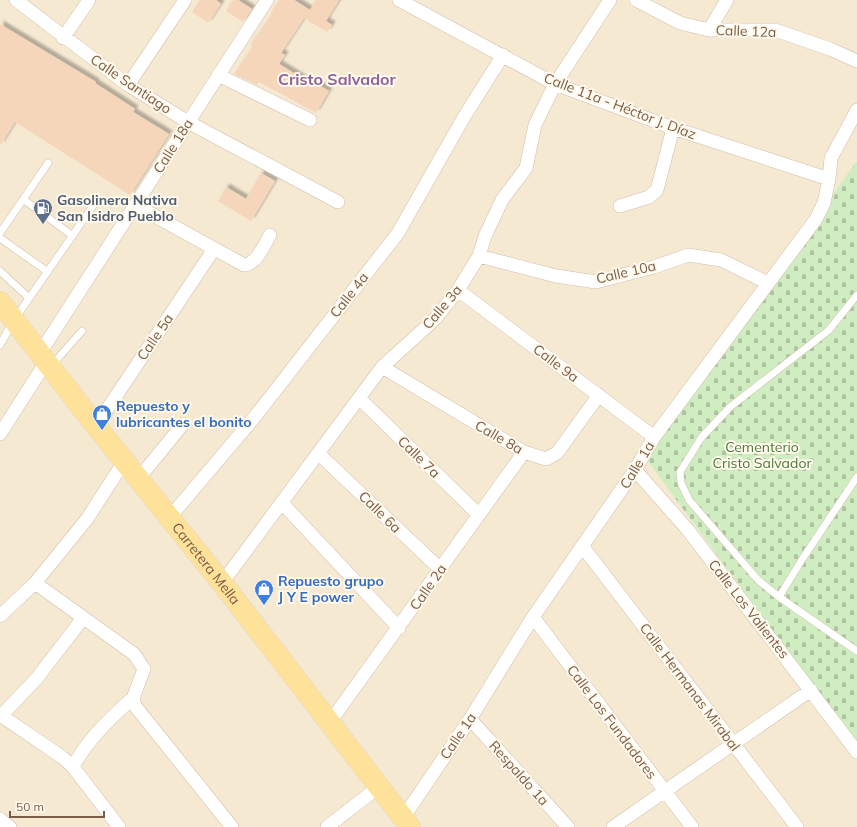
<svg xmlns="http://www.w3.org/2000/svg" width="857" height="827" font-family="Mulish,sans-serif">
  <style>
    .residential { fill: #f6e9d2 }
    .cemetery { fill: url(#cemetery-stones) }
    .building { fill: #f5d6ba; filter: url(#shadow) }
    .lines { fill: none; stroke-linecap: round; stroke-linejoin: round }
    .lane-casing { stroke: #d0beaa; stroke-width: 8 }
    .street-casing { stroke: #d0beaa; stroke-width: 14 }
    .primary-casing { stroke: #dfd8d3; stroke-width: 22 }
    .lane { stroke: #fff; stroke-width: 7 }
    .street { stroke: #fff; stroke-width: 13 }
    .primary { stroke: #ffe29a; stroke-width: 21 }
    .labels { text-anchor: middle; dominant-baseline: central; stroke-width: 4; stroke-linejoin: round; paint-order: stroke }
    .street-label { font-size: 14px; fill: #795d48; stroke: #fff9ec }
    .service-label { font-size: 14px; font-weight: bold; fill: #4e5e75; stroke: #fff9ec; text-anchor: start }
    .shop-label { font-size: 14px; font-weight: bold; fill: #366cbe; stroke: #fff9ec; text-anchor: start }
    .park-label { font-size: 14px; fill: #497a3c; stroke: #fff9ec }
    .quarter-label { font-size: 16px; font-weight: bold; fill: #8e639d; stroke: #fff9ec }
  </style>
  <defs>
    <pattern id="cemetery-stones" width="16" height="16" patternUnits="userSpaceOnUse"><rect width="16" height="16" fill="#d0edc1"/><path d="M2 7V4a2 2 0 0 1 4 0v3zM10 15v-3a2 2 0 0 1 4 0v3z" fill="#aec39f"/></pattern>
    <filter id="shadow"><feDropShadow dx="3.5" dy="-3.5" stdDeviation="1" flood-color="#0004"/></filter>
  </defs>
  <rect width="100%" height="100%" fill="#fef6e4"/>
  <path class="residential" d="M0,0H857V827H0Z"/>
  <path class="cemetery" d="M857,161V745L644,456Z"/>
  <path class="building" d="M200,0H216L221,4L208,23L192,12Z
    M233,0H238L252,9L243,22L226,11Z
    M279,0H294L310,10L316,0H339L326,21L332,25L327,32L304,18L281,53L285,55L279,64L310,83L311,81L329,91L316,113L259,82L257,85L234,74L253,46L250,45L272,15L270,14Z
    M0,24L96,82L95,83L135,109L133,112L169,134L130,195L15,122L0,146Z
    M261,173L275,181L251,221L218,201L226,187L246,199Z"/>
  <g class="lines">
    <defs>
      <path id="lane" d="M23,199L73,236
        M0,233L48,163
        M0,238L48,272
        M0,271L29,298
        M857,295L829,330L730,407L701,438L680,472L681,483L689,500L758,580L779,597L857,651
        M0,345L14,320L95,203
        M52,365L82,331
        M779,597L803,558L857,477"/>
      <path id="street" d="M16,0L128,85L188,122L338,202
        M399,0L555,84L673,128L829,179
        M636,0L680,23L709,30H775L830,49L857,61
        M709,30L727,0
        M63,38L89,0
        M218,75L310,120
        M128,85L185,0
        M135,205L244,265C257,264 264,245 270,235
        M620,206L649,197L657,190L673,128
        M479,256L556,276L596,282L654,267L688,255L721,260L768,283
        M458,290L654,437
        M40,353L267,0
        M382,367L524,452L546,459L557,453L599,395
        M359,398L479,515
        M96,426L214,249
        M0,434L46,362
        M319,454L440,569
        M635,470L688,530L857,752
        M139,478L183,424
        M282,503L399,628
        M170,517L253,419L398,233L464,117L503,55
        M583,547L797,827
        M35,583L134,654L144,669L133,698L135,706L232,827
        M222,583L382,367L435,319L458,290L479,256L485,236L502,200L526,168L535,125L555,84L610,0
        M0,616L35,583L87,519L125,460
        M533,617L692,827
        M0,715L62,757L73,767L119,827
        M1,716L37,678L83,618
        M470,719L568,827
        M330,722L524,452
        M73,767C86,741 111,717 133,698
        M403,818L470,719L533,617L635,470L654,437L816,219L824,203L829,179L831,158L857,110
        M0,819L10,827
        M327,827L380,786
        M613,827L811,690"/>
      <g id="primary">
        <path id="s1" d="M0,302L96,426L222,583L410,827"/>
      </g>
    </defs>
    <use href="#lane" class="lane-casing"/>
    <use href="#street" class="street-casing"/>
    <use href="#primary" class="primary-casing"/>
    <use href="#lane" class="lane"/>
    <use href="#street" class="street"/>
    <use href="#primary" class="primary"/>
  </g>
  <defs>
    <symbol id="fuel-pin" viewBox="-11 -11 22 30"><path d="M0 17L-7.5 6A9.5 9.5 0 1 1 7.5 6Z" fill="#5c6f8a" stroke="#fff9ec"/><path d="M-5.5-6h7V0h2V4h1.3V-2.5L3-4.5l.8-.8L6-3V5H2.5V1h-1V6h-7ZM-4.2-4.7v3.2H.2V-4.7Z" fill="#fff"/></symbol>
    <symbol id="shop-pin" viewBox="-11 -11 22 30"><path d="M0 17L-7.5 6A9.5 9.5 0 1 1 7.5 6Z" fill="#3f7fe0" stroke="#fff9ec"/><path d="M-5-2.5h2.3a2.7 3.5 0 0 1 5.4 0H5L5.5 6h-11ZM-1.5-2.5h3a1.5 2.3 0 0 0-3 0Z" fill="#fff"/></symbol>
  </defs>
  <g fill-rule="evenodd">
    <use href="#fuel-pin" x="32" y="197" width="22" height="30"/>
    <use href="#shop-pin" x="91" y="403" width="22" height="30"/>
    <use href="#shop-pin" x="253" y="578" width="22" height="30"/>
  </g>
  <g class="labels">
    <g class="street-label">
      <text transform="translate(746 31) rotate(2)">Calle 12a</text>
      <text transform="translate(131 84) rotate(34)">Calle Santiago</text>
      <text transform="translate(620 106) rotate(21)">Calle 11a - Héctor J. Díaz</text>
      <text transform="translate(173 146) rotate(-58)">Calle 18a</text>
      <text transform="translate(626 272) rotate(-13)">Calle 10a</text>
      <text transform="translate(349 295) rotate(-52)">Calle 4a</text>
      <text transform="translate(442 307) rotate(-50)">Calle 3a</text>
      <text transform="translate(155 337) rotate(-56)">Calle 5a</text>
      <text transform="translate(556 363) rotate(37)">Calle 9a</text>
      <text transform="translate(499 437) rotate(30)">Calle 8a</text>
      <text transform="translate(419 457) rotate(44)">Calle 7a</text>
      <text transform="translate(637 465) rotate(-59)">Calle 1a</text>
      <text transform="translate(380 512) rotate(44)">Calle 6a</text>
      <text stroke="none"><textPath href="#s1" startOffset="333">Carretera Mella</textPath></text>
      <text transform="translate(428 587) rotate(-55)">Calle 2a</text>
      <text transform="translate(749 609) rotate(52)">Calle Los Valientes</text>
      <text transform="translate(690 687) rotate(53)">Calle Hermanas Mirabal</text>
      <text transform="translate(612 722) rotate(53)">Calle Los Fundadores</text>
      <text transform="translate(458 736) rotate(-56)">Calle 1a</text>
      <text transform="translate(519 773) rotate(48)">Respaldo 1a</text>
    </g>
    <g class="service-label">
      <text x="57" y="200">Gasolinera Nativa<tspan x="57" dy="16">San Isidro Pueblo</tspan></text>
    </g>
    <g class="shop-label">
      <text x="116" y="406">Repuesto y<tspan x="116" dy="16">lubricantes el bonito</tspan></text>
      <text x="278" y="581">Repuesto grupo<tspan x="278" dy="16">J Y E power</tspan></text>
    </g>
    <g class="park-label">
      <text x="762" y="447">Cementerio<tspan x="762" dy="16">Cristo Salvador</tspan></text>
    </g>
    <g class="quarter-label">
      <text x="337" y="79">Cristo Salvador</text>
    </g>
  </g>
  <path d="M10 811v6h94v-6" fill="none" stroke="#795d48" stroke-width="2"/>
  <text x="16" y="811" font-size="12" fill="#795d48" stroke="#fff9ec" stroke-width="3" paint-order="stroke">50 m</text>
</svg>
